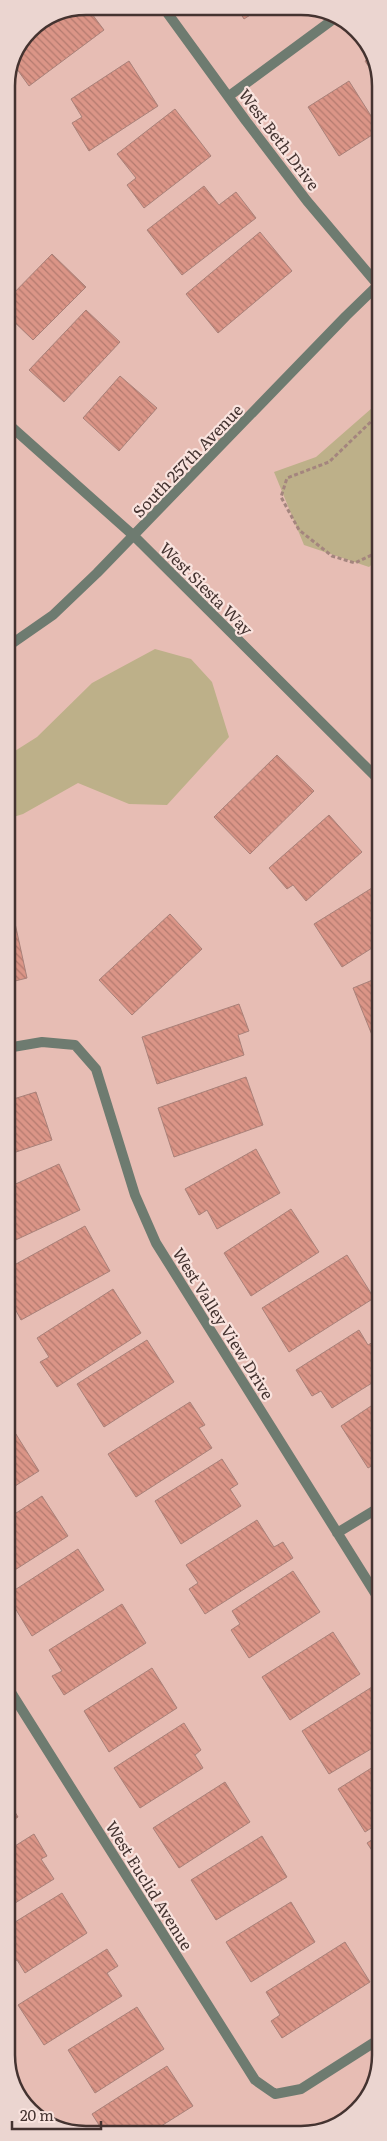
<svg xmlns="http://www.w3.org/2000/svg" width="387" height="2141" font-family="Literata,serif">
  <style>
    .green { fill: #bdb089 }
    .building { fill: url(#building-back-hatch); stroke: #a98179 }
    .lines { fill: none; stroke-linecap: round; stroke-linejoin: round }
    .path { stroke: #a4857e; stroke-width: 3; stroke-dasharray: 4 2.5; stroke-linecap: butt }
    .street { stroke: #6e7b70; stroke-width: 10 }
    .labels { text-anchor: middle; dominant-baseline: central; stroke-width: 4.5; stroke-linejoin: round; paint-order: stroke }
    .street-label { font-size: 16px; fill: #443330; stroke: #f9e3de }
    .rim { fill: none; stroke: #443330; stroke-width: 2.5 }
  </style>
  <defs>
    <pattern id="building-back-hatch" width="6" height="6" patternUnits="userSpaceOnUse" patternTransform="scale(1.25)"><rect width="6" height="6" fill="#db9587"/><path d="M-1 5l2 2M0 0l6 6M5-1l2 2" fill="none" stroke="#b37a6f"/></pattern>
  </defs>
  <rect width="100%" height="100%" fill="#e7bdb4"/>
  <path class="green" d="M380,401V557L369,567L304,545L274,472L316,457Z
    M155,649L191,659L212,682L229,737L167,805L129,804L78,783L23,814L7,819V756L37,737L92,683Z"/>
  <path class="building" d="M86,6L104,30L29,86L14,65L30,30Z
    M237,8H261L244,19Z
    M371,56L380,76V84L365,61Z
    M129,61L158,106L89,151L72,123L82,117L71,99Z
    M349,81L380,130L339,156L308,107Z
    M175,109L211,156L144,208L127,185L136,178L117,154Z
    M204,186L219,205L236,192L256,218L182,275L147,230Z
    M260,232L292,271L218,333L186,294Z
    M52,254L86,287L33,340L6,314V301Z
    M86,310L120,342L64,402L29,370Z
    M120,376L157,408L119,451L83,418Z
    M277,755L314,791L250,854L214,817Z
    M329,815L362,852L306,901L293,885L287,889L269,868Z
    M380,883V943L342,967L314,924Z
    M13,914L27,978L7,983V916Z
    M170,914L202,949L132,1015L99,980Z
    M380,977V1031L372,1035L353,988Z
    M239,1004L249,1031L238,1035L244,1055L157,1084L142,1037Z
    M246,1077L263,1125L174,1157L158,1108Z
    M36,1092L52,1140L7,1155V1101Z
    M256,1149L280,1193L217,1229L207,1210L199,1215L185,1189Z
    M59,1164L80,1210L7,1244V1188Z
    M291,1209L319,1252L251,1296L224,1253Z
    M85,1226L110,1271L21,1320L7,1294V1269Z
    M347,1255L374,1298L289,1352L262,1308Z
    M113,1289L141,1333L57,1387L40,1362L49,1357L37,1338Z
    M359,1330L368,1345L378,1339L380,1343V1378L332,1408L321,1391L312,1396L296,1370Z
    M147,1340L174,1382L104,1427L77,1384Z
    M380,1400V1461L368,1468L341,1426Z
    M190,1402L205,1425L199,1428L212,1448L136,1497L108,1454Z
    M14,1431L39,1471L7,1491V1435Z
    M222,1459L238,1484L230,1489L241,1506L181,1544L155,1501Z
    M42,1496L68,1536L7,1575V1519Z
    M257,1520L274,1547L283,1542L293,1558L205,1614L189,1589L198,1583L186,1565Z
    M78,1549L104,1590L32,1636L7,1595Z
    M293,1571L320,1612L249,1658L231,1630L240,1624L232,1611Z
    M122,1604L146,1643L64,1695L52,1676L62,1671L49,1650Z
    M333,1632L360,1674L290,1720L262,1677Z
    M152,1668L177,1708L109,1752L84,1711Z
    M372,1687L381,1701V1743L329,1774L302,1731Z
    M184,1723L201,1750L195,1755L203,1768L140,1808L114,1768Z
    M381,1762V1822L365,1832L338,1789Z
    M225,1782L250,1822L179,1868L153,1828Z
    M7,1799L18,1817L7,1824Z
    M34,1834L47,1856L41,1859L54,1879L7,1908V1851Z
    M381,1834V1864L367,1843Z
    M262,1836L287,1877L216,1920L191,1880Z
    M62,1893L87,1933L25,1973L17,1960L8,1966L7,1927Z
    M291,1902L315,1942L251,1982L226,1942Z
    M345,1942L370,1982L282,2038L271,2021L280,2015L266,1992Z
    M107,1949L118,1966L107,1973L122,1996L44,2045L18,2005Z
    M137,2007L164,2049L95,2093L68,2050Z
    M167,2066L193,2106L150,2133H104L92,2114Z"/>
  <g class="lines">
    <path class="path" d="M380,413L329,462L287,478L281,497L299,530L332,556L355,563L380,551"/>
    <path class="street" d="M163,7L246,121L307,201L378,285
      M229,96L335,18
      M6,422L134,536L380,781
      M7,647L53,615L97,573L346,316L380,283
      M7,1048L42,1042L75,1045L96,1069L135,1195L156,1243L380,1601
      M337,1533L380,1507
      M7,1686L255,2080L275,2094L301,2089L381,2038"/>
  </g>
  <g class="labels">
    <g class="street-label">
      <text transform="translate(280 139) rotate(53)">West Beth Drive</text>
      <text transform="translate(187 460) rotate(-46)">South 257th Avenue</text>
      <text transform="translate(207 588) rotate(45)">West Siesta Way</text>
      <text transform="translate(224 1323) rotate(58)">West Valley View Drive</text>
      <text transform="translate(150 1885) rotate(58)">West Euclid Avenue</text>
    </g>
  </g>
  <path d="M0 0H387V2141H0ZM86 15H301A71 71 0 0 1 372 86V2055A71 71 0 0 1 301 2126H86A71 71 0 0 1 15 2055V86A71 71 0 0 1 86 15Z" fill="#ebd5d0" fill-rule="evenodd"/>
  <path class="rim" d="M86 15H301A71 71 0 0 1 372 86V2055A71 71 0 0 1 301 2126H86A71 71 0 0 1 15 2055V86A71 71 0 0 1 86 15Z"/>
  <path d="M12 2121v8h89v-8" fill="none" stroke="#443330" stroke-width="2.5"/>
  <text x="20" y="2121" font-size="15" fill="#443330" stroke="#f9e3de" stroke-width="4" paint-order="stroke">20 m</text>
</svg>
